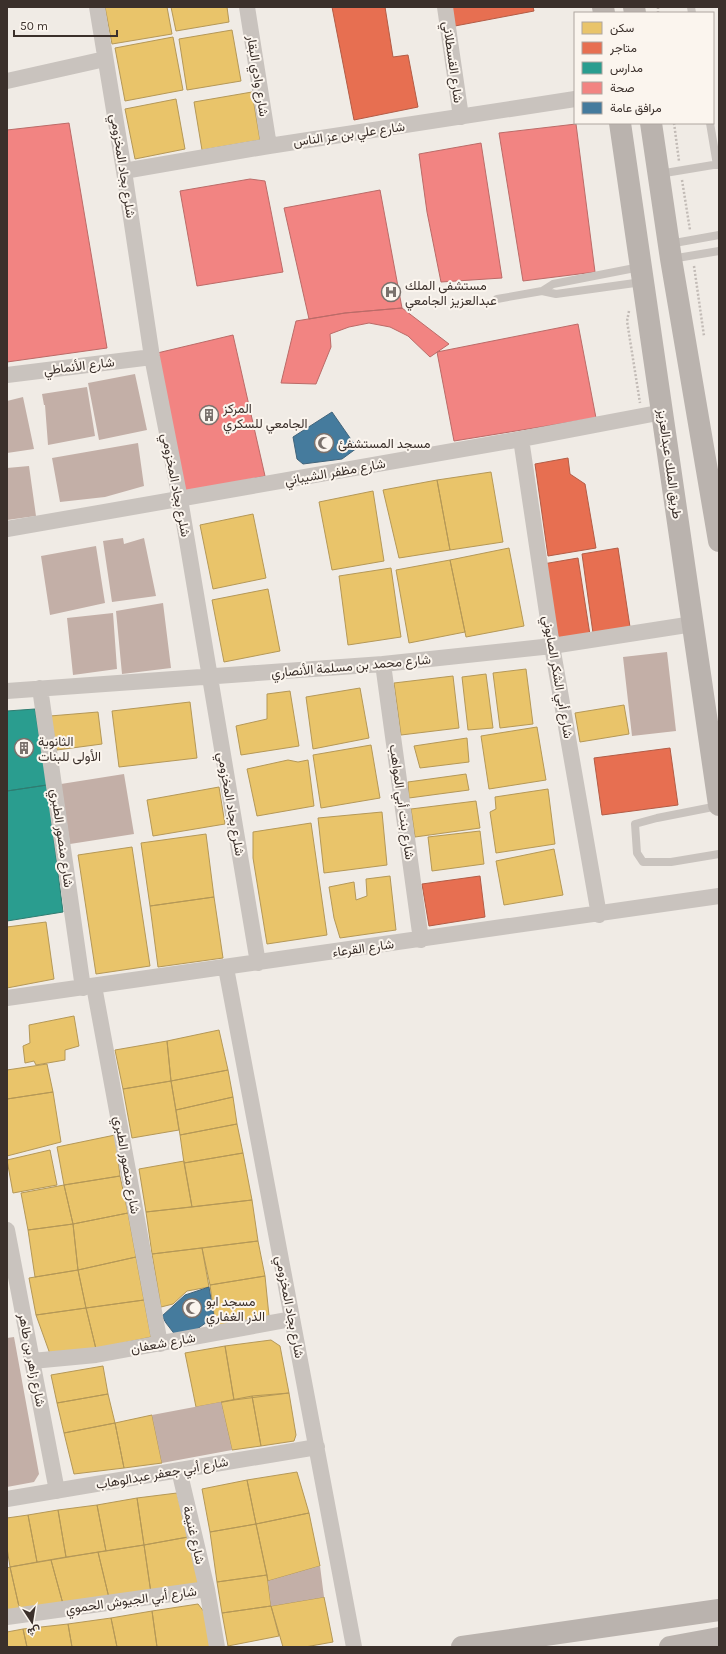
<svg xmlns="http://www.w3.org/2000/svg" width="726" height="1654" font-family="Karla,Vazirmatn,sans-serif">
  <style>
    .homes { fill: #e9c46a; stroke: #b59857 }
    .shops { fill: #e76f51; stroke: #b35c46 }
    .schools { fill: #2a9d8f; stroke: #2f7c71 }
    .health { fill: #f28482; stroke: #bb6b68 }
    .public { fill: #457b9d; stroke: #42647b }
    .building { fill: #c3afa7 }
    .lines { fill: none; stroke-linecap: round; stroke-linejoin: round }
    .path { stroke: #c2bbb6; stroke-width: 2.5; stroke-dasharray: 2 2; stroke-linecap: butt }
    .lane { stroke: #c9c3be; stroke-width: 8 }
    .street { stroke: #c9c3be; stroke-width: 16 }
    .secondary { stroke: #bab3ae; stroke-width: 22 }
    .labels { text-anchor: middle; dominant-baseline: central; stroke-width: 4; stroke-linejoin: round; paint-order: stroke }
    .street-label { font-size: 13px; fill: #3b302b; stroke: #fbf5ee }
    .poi-label { font-size: 13px; fill: #3b302b; stroke: #fbf5ee; text-anchor: start }
  </style>
  <rect width="100%" height="100%" fill="#f0ebe5"/>
  <path class="homes" d="M105,7H167L172,34L112,44Z
    M171,7H227L229,22L176,31Z
    M232,30L241,81L187,90L179,39Z
    M173,37L183,90L125,101L115,48Z
    M252,92L260,140L202,150L194,102Z
    M176,99L185,149L135,159L125,109Z
    M491,472L503,542L450,550L437,480Z
    M437,480L450,550L399,558L383,490Z
    M373,491L384,561L332,570L319,502Z
    M253,514L266,578L213,589L200,525Z
    M509,548L524,626L466,637L450,560Z
    M450,560L465,632L409,643L396,570Z
    M391,568L401,637L348,645L339,576Z
    M268,589L280,651L224,662L212,600Z
    M526,669L533,724L500,728L493,673Z
    M486,674L493,728L468,730L462,677Z
    M453,676L459,728L401,735L394,683Z
    M360,688L369,738L313,749L306,697Z
    M290,691L299,746L241,755L236,726L267,719V694Z
    M190,702L197,758L119,767L112,711Z
    M624,705L629,734L580,742L575,713Z
    M98,712L102,744L57,750L50,716Z
    M537,727L546,780L489,789L481,736Z
    M467,738L469,762L420,768L414,746Z
    M371,745L380,798L321,808L313,755Z
    M288,760L298,762L308,760L314,806L257,816L247,769Z
    M466,774L469,790L409,798L408,782Z
    M219,787L225,824L153,836L147,800Z
    M548,789L555,844L496,853L490,812L496,809L495,797Z
    M476,801L480,828L415,837L411,809Z
    M382,812L387,865L324,873L318,818Z
    M311,823L327,935L267,944L253,858V832Z
    M480,831L484,864L432,871L428,837Z
    M206,834L214,897L150,906L141,843Z
    M132,847L150,966L96,974L78,855Z
    M554,849L563,895L504,905L496,861Z
    M390,876L396,930L340,938L334,918L329,887L354,882L356,900L367,896L366,879Z
    M214,897L223,958L158,967L150,906Z
    M46,922L54,979L7,988V927Z
    M74,1016L79,1046L65,1050V1060L36,1065L34,1061L25,1063L23,1046L30,1043L29,1025Z
    M219,1030L228,1070L171,1081L167,1041Z
    M167,1041L171,1081L123,1089L115,1050Z
    M47,1064L53,1092L7,1099V1070Z
    M228,1070L233,1097L176,1110L171,1081Z
    M171,1081L179,1130L132,1138L123,1089Z
    M53,1092L61,1142L7,1156V1099Z
    M233,1097L237,1124L180,1135L176,1110Z
    M237,1124L243,1153L184,1163L180,1135Z
    M115,1135L120,1176L64,1185L57,1147Z
    M50,1150L57,1185L13,1193L7,1160Z
    M243,1153L252,1200L192,1207L184,1163Z
    M184,1161L192,1207L146,1212L139,1169Z
    M120,1176L128,1213L73,1224L64,1185Z
    M64,1185L73,1224L28,1230L21,1193Z
    M252,1200L258,1241L152,1254L146,1212Z
    M128,1213L136,1257L78,1270L73,1224Z
    M73,1224L78,1270L35,1277L28,1230Z
    M258,1241L265,1276L210,1285L202,1248Z
    M202,1248L209,1287L187,1291L173,1304L161,1307L152,1254Z
    M136,1257L144,1300L86,1308L78,1270Z
    M78,1270L86,1308L36,1315L29,1278Z
    M265,1276L269,1316L219,1327L214,1314L210,1285Z
    M144,1300L151,1337L96,1349L86,1308Z
    M86,1308L96,1349L50,1354L36,1315Z
    M271,1340L280,1346L289,1393L234,1400L225,1346Z
    M225,1346L234,1400L196,1407L185,1353Z
    M103,1366L108,1394L57,1403L51,1375Z
    M289,1393L296,1435L294,1441L261,1446L252,1396Z
    M108,1394L115,1423L64,1433L57,1403Z
    M252,1396L261,1446L232,1450L221,1402Z
    M152,1415L162,1463L124,1468L115,1423Z
    M115,1423L124,1468L74,1474L64,1433Z
    M297,1472L309,1513L256,1524L247,1480Z
    M247,1480L256,1524L210,1532L202,1489Z
    M177,1493L188,1537L144,1545L137,1498Z
    M137,1498L144,1545L106,1551L97,1505Z
    M97,1505L106,1551L66,1557L58,1510Z
    M58,1510L66,1557L37,1562L28,1515Z
    M309,1513L320,1566L268,1581L256,1524Z
    M28,1515L37,1562L10,1567L7,1548V1518Z
    M256,1524L267,1575L217,1582L210,1532Z
    M188,1537L198,1581L195,1587L151,1593L144,1545Z
    M144,1545L151,1593L109,1598L98,1552Z
    M98,1552L109,1598L63,1604L51,1560Z
    M51,1560L63,1604L20,1611L10,1567Z
    M10,1567L20,1611L7,1613V1568Z
    M267,1575L271,1606L222,1613L217,1582Z
    M324,1597L333,1642L305,1647H283L271,1606Z
    M198,1604L205,1613L211,1647H157L152,1611Z
    M271,1606L279,1636L228,1646L222,1613Z
    M152,1611L157,1647H117L111,1618Z
    M111,1618L117,1647H72L68,1624Z
    M68,1624L72,1647H27L23,1629Z
    M23,1629L27,1647H7V1632Z"/>
  <path class="shops" d="M332,7H385L393,57L408,55L418,107L354,120Z
    M451,7H533L534,11L455,26Z
    M568,458L570,474L585,484L596,548L548,556L535,464Z
    M618,548L630,627L593,633L582,554Z
    M578,558L590,635L556,640L543,564Z
    M670,748L678,805L602,815L594,758Z
    M480,876L485,917L429,926L422,884Z"/>
  <path class="schools" d="M35,709L47,785L7,791V711Z
    M47,785L63,912L7,921V791Z"/>
  <path class="health" d="M69,123L107,348L7,362V130Z
    M576,124L595,272L523,281L499,133Z
    M481,143L502,278L441,282L427,212L419,154Z
    M250,179L265,181L283,272L197,286L180,191Z
    M380,190L402,308L345,313L309,319L284,208Z
    M402,308L449,344L430,357L408,336L390,327L369,323L349,327L330,334L331,347L316,384L281,383L296,321L345,313Z
    M578,324L596,418L454,441L437,352Z
    M233,335L265,476L183,494L153,354Z"/>
  <path class="public" d="M332,412L357,448L342,459L303,464L297,459L293,437Z
    M209,1287L214,1317L193,1332L176,1336L166,1323L162,1316L185,1295Z"/>
  <path class="building" d="M135,374L147,430L99,440L88,383Z
    M87,387L95,436L48,445L45,405H44L42,394Z
    M23,397L34,449L7,453V401Z
    M138,443L144,486L105,497L60,502L52,458Z
    M29,466L36,516L7,520V468Z
    M123,538L124,544L144,538L156,596L112,602L103,541Z
    M96,546L105,603L50,615L41,556Z
    M163,603L171,668L122,674L116,611Z
    M113,613L117,669L73,675L67,618Z
    M667,652L676,731L632,736L623,657Z
    M124,774L134,834L70,844L61,784Z
    M14,1337L39,1474L34,1482L7,1487V1338Z
    M221,1402L232,1450L162,1463L152,1415Z
    M320,1566L324,1597L271,1606L268,1581Z"/>
  <g class="lines">
    <path class="path" d="M658,7V13
      M674,123L679,161
      M682,180L690,230
      M694,266L704,336
      M629,311L627,321L640,403"/>
    <path class="lane" d="M691,7L692,13
      M710,123L717,165
      M659,174L719,164
      M669,244L719,235
      M671,259L719,251
      M542,291L556,294L642,282
      M497,299L542,291L553,284L640,267
      M718,806L657,818L635,824L637,853L643,862H671L719,854"/>
    <path class="street" d="M97,7L124,171L152,357L180,499L258,963
      M247,7L269,146
      M445,7L461,117
      M7,81L105,59
      M124,171L269,146L575,99
      M7,375L152,357
      M521,439L552,646L599,915
      M7,529L521,439L663,412
      M383,664L421,940
      M40,688L83,988
      M7,691L383,664L552,646L693,624
      M226,968L354,1647
      M94,986L160,1344
      M7,998L719,896
      M7,1230L57,1491
      M32,1361L96,1355L292,1319
      M179,1470L207,1589L217,1647
      M7,1499L317,1447
      M7,1617L207,1589"/>
    <path class="secondary" d="M603,7L604,13
      M634,7L635,13
      M620,123L719,805
      M651,123L671,259L719,541
      M462,1647L719,1610
      M670,1647L719,1638"/>
  </g>
  <defs>
    <symbol id="hospital-ring" viewBox="-11 -11 22 22"><circle r="9.5" fill="#fbf5ee" stroke="#7a716c" stroke-width="1.5"/><path d="M-5-5h3v3.5h4V-5h3V5h-3V1.5h-4V5h-3Z" fill="#7a716c"/></symbol>
    <symbol id="building-ring" viewBox="-11 -11 22 22"><circle r="9.5" fill="#fbf5ee" stroke="#7a716c" stroke-width="1.5"/><path d="M-4-6H4V6H1V3H-1V6H-4ZM-2.5-4.3h1.7v1.8h-1.7ZM.8-4.3h1.7v1.8H.8ZM-2.5-1h1.7V.8h-1.7ZM.8-1h1.7V.8H.8Z" fill="#7a716c"/></symbol>
    <symbol id="mosque-ring" viewBox="-11 -11 22 22"><circle r="9.5" fill="#fbf5ee" stroke="#7a716c" stroke-width="1.5"/><path d="M3.5-4.9A6 6 0 1 0 3.5 4.9A5 5 0 1 1 3.5-4.9Z" fill="#7a716c"/></symbol>
  </defs>
  <g fill-rule="evenodd">
    <use href="#hospital-ring" x="380" y="281" width="22" height="22"/>
    <use href="#building-ring" x="198" y="404" width="22" height="22"/>
    <use href="#mosque-ring" x="313" y="432" width="22" height="22"/>
    <use href="#building-ring" x="13" y="737" width="22" height="22"/>
    <use href="#mosque-ring" x="181" y="1297" width="22" height="22"/>
  </g>
  <g class="labels">
    <g class="street-label">
      <text transform="translate(453 62) rotate(82)">شارع القسطلاني</text>
      <text transform="translate(258 76) rotate(81)">شارع وادي البقار</text>
      <text transform="translate(349 134) rotate(-8)">شارع علي بن عز الناس</text>
      <text transform="translate(123 166) rotate(81)">شلرع بجاد المخزومي</text>
      <text transform="translate(79 366) rotate(-7)">شارع الأنماطي</text>
      <text transform="translate(670 464) rotate(82)">طريق الملك عبدالعزيز</text>
      <text transform="translate(335 472) rotate(-10)">شارع مظفر الشيباني</text>
      <text transform="translate(176 485) rotate(79)">شلرع بجاد المخزومي</text>
      <text transform="translate(351 666) rotate(-5)">شارع محمد بن مسلمة الأنصاري</text>
      <text transform="translate(558 677) rotate(80)">شارع أبي الشكر الصابوني</text>
      <text transform="translate(402 802) rotate(82)">شارع بنت أبي المواهب</text>
      <text transform="translate(231 804) rotate(80)">شلرع بجاد المخزومي</text>
      <text transform="translate(62 838) rotate(82)">شارع منصور الطبري</text>
      <text transform="translate(363 948) rotate(-8)">شارع القرعاء</text>
      <text transform="translate(127 1165) rotate(80)">شارع منصور الطبري</text>
      <text transform="translate(290 1307) rotate(79)">شارع بجاد المخزومي</text>
      <text transform="translate(163 1343) rotate(-10)">شارع شعفان</text>
      <text transform="translate(32 1360) rotate(79)">شارع زاهر بن طاهر</text>
      <text transform="translate(162 1473) rotate(-10)">شارع أبي جعفر عبدالوهاب</text>
      <text transform="translate(194 1535) rotate(77)">شارع غنيمة</text>
      <text transform="translate(131 1600) rotate(-8)">شارع أبي الجيوش الحموي</text>
    </g>
    <g class="poi-label">
      <text x="405" y="285">مستشفى الملك<tspan x="405" dy="15">عبدالعزيز الجامعي</tspan></text>
      <text x="223" y="408">المركز<tspan x="223" dy="15">الجامعي للسكري</tspan></text>
      <text x="338" y="443">مسجد المستشفئ</text>
      <text x="38" y="741">الثانوية<tspan x="38" dy="15">الأولى للبنات</tspan></text>
      <text x="206" y="1301">مسجد ابو<tspan x="206" dy="15">الذر الغفاري</tspan></text>
    </g>
  </g>
  <rect width="726" height="1654" fill="none" stroke="#3b302b" stroke-width="16"/>
  <rect x="574" y="12" width="140" height="112" fill="#fbf5ee" stroke="#aea6a0"/>
  <rect x="582" y="22" width="20" height="12" fill="#e9c46a" stroke="#aea6a0"/>
  <text x="610" y="32" font-size="12" fill="#3b302b">سكن</text>
  <rect x="582" y="42" width="20" height="12" fill="#e76f51" stroke="#aea6a0"/>
  <text x="610" y="52" font-size="12" fill="#3b302b">متاجر</text>
  <rect x="582" y="62" width="20" height="12" fill="#2a9d8f" stroke="#aea6a0"/>
  <text x="610" y="72" font-size="12" fill="#3b302b">مدارس</text>
  <rect x="582" y="82" width="20" height="12" fill="#f28482" stroke="#aea6a0"/>
  <text x="610" y="92" font-size="12" fill="#3b302b">صحة</text>
  <rect x="582" y="102" width="20" height="12" fill="#457b9d" stroke="#aea6a0"/>
  <text x="610" y="112" font-size="12" fill="#3b302b">مرافق عامة</text>
  <g transform="translate(32 1622) rotate(168)" stroke="#fbf5ee" stroke-width="3" paint-order="stroke">
  <path d="M0-3L7 15L0 10L-7 15Z" fill="#3b302b"/>
  <text y="-6" font-size="11" font-weight="bold" text-anchor="middle" fill="#3b302b">ش</text>
  </g>
  <path d="M14 30v6h103v-6" fill="none" stroke="#3b302b" stroke-width="2"/>
  <text x="20" y="30" font-size="12" fill="#3b302b" stroke="#fbf5ee" stroke-width="3" paint-order="stroke">50 m</text>
</svg>
